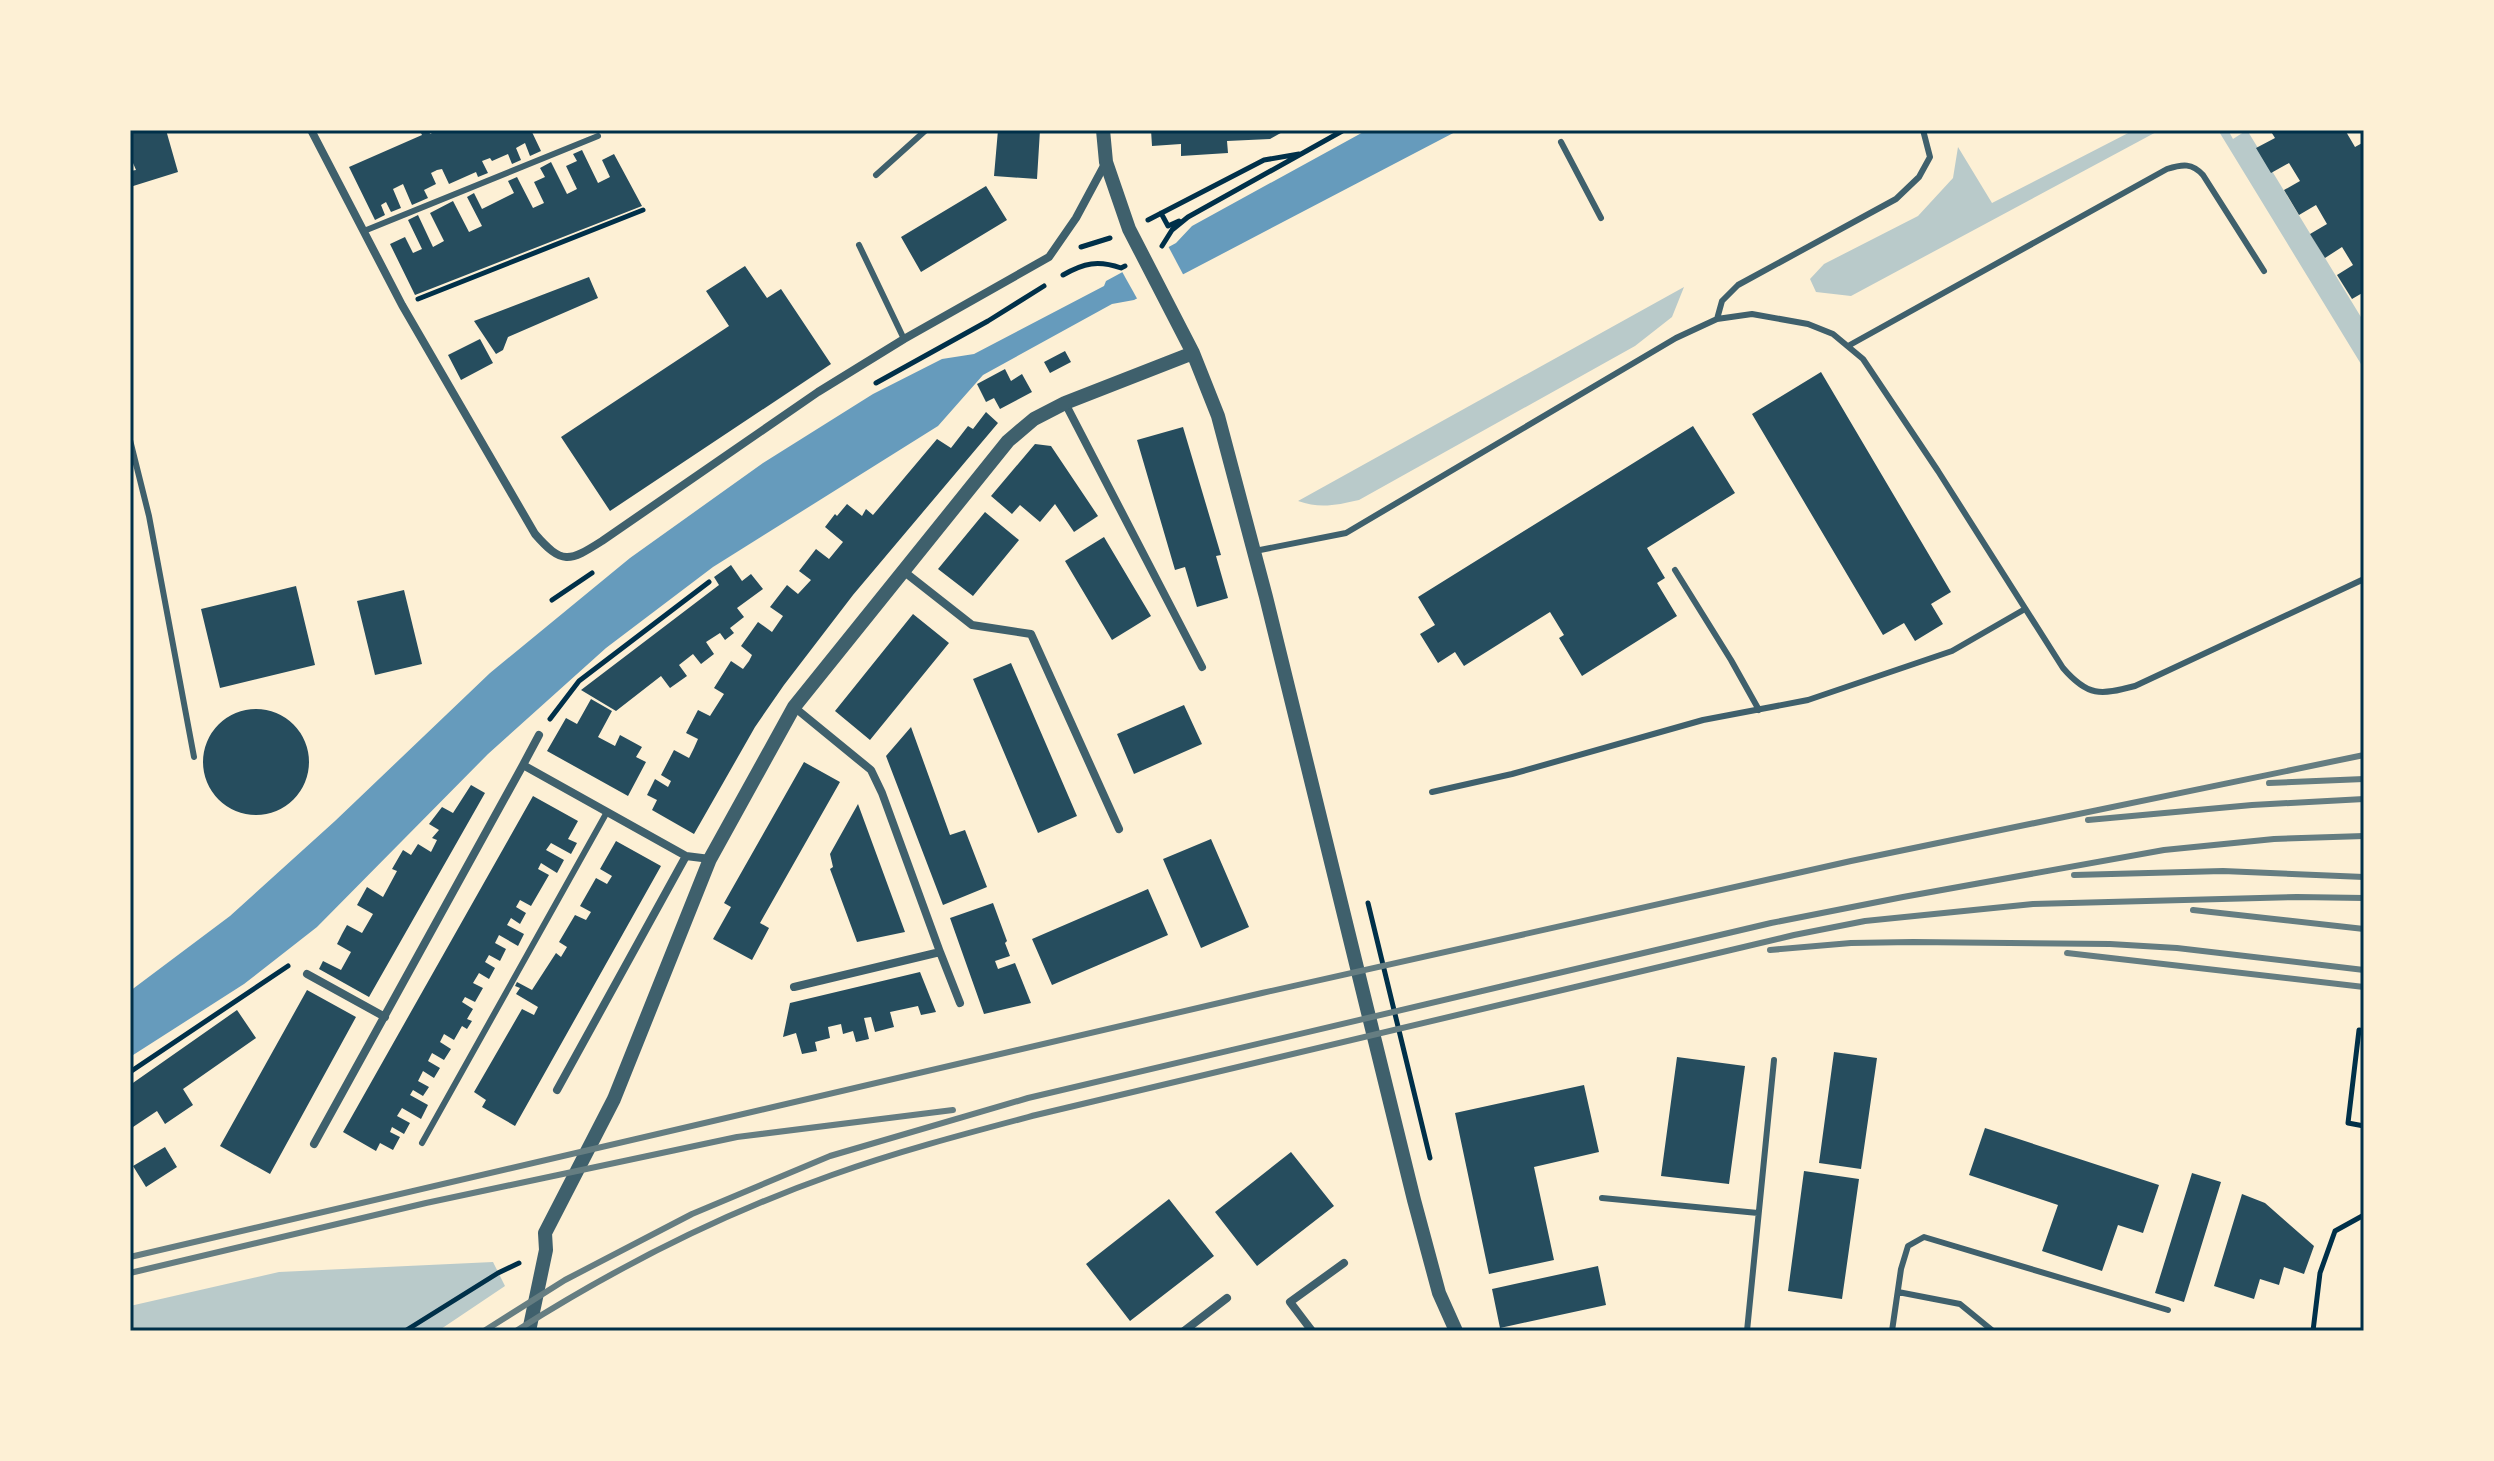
<svg xmlns="http://www.w3.org/2000/svg" width="2494" height="1461" font-family="Mulish,sans-serif">
  <style>
    .green { fill: #b9caca }
    .water { fill: #669bbc }
    .pier { fill: #fdf0d5 }
    .building { fill: #264d5e }
    .lines { fill: none; stroke-linecap: round; stroke-linejoin: round }
    .path { stroke: #003049; stroke-width: 5 }
    .service { stroke: #3f606c; stroke-width: 6 }
    .minor { stroke: #3f606c; stroke-width: 8 }
    .tertiary { stroke: #3f606c; stroke-width: 14 }
    .rail { stroke: #657d81; stroke-width: 6 }
    .neatline { fill: none; stroke: #003049; stroke-width: 3 }
  </style>
  <rect width="100%" height="100%" fill="#fdf0d5"/>
  <path class="green" d="M2134,130H2160L1851,296L1816,292L1810,279L1824,264L1918,216L1953,178L1958,147L1992,203Z
    M2218,130H2228L2233,139L2247,130L2364,322V369Z
    M1684,287L1672,317L1635,346L1359,500C1337,505 1320,509 1298,501Z
    M493,1262L505,1286L438,1331H130V1306L279,1272Z"/>
  <path class="water" d="M1367,130H1459L1134,300L1112,304L983,375L938,426L713,567L606,648L488,754L317,927L244,984L130,1057V991L230,916L335,821L490,673L630,558L763,463L873,394L942,359L974,354L1104,286L1106,281L1176,243L1192,226Z"/>
  <path class="pier" d="M1167,244L1185,278L1139,302L1120,268Z"/>
  <path class="building" d="M130,130H166L178,172L130,187V171L136,170L130,156Z
    M422,130H429L430,134L438,130H531L541,151L530,156L525,143L516,148L521,160L512,164L508,154L492,161L490,158L482,161L488,173L478,177L476,172L449,184L442,169L437,170L431,173L436,184L424,190L428,198L412,205L403,184L393,189L401,208L391,212L386,202L381,205L385,215L375,220L349,167L422,135L420,131Z
    M998,130H1040L1037,179L994,176Z
    M1151,130H1286L1270,139L1227,141L1228,153L1181,156V144L1152,146Z
    M2270,130H2345L2355,147L2364,142V292L2352,299L2337,275L2353,265L2342,247L2325,258L2310,234L2327,224L2316,205L2299,215L2284,190L2300,181L2289,163L2271,173L2256,148L2275,138Z
    M582,150L598,183L610,177L602,160L614,154L642,206L415,295L390,244L405,237L413,253L422,249L408,220L418,215L433,247L444,241L430,213L453,201L469,232L482,226L467,197L474,193L482,209L514,193L508,181L517,177L533,208L544,203L534,182L545,177L540,168L551,162L567,194L577,189L566,166L577,161L573,154Z
    M986,186L1007,220L921,272L901,237Z
    M745,266L767,298L781,289L831,364L610,511L561,437L729,326L706,291Z
    M589,277L598,298L508,337L503,350L496,354L474,321Z
    M480,339L493,363L461,380L448,355Z
    M1065,351L1071,362L1050,373L1044,362Z
    M1005,369L1011,381L1022,374L1032,392L1000,409L994,398L986,402L977,384Z
    M1821,372L1951,592L1931,604L1943,624L1915,641L1904,623L1883,635L1752,414Z
    M986,412L998,423L853,595L784,685L755,727L694,834L652,810L657,800L647,795L655,779L668,787L671,781L661,775L674,750L689,758L694,748L698,739L686,733L698,710L710,716L724,694L714,688L731,661L743,669L749,661L752,655L741,646L758,622L772,632L783,616L770,607L787,585L798,594L811,580L799,571L816,549L829,559L843,542L825,527L835,514L837,516L847,504L862,516L866,509L873,515L937,439L951,448L968,426L973,429Z
    M1693,426L1735,493L1647,548L1665,578L1657,583L1677,616L1582,676L1559,638L1564,635L1550,612L1464,666L1455,652L1438,663L1420,634L1435,625L1418,597Z
    M1183,427L1221,555L1216,556L1228,598L1197,607L1185,567L1175,570L1137,440Z
    M1035,444L1051,446L1098,516L1074,532L1055,504L1040,522L1020,505L1012,514L991,496Z
    M985,512L1019,540L973,596L938,569Z
    M1104,537L1151,616L1112,640L1065,561Z
    M731,565L742,581L751,574L763,589L737,608L744,617L730,628L734,633L725,640L720,633L706,642L714,654L701,664L693,654L679,665L687,676L670,688L661,676L616,711L581,690L719,585L714,577Z
    M296,586L315,665L220,688L201,609Z
    M404,590L422,664L375,675L357,601Z
    M913,614L949,643L870,740L835,711Z
    M1011,663L1077,816L1038,833L973,679Z
    M591,699L612,711L598,737L615,746L620,735L642,747L636,757L646,762L628,796L547,751L566,718L577,724Z
    M1184,705L1202,744L1134,774L1117,734Z
    M203 762a53 53 0 1 1 106 0a53 53 0 1 1-106 0Z
    M911,727L950,835L965,830L987,887L943,905L886,756Z
    M804,762L840,782L760,923L769,928L752,960L713,939L731,907L724,903Z
    M471,785L485,793L369,997L319,969L323,961L341,970L351,952L337,944L342,934L347,925L362,933L373,914L357,905L367,887L383,897L397,871L392,869L403,850L411,855L418,844L431,852L437,840L432,838L439,830L429,824L442,807L453,813Z
    M533,796L578,821L568,839L577,843L571,854L551,843L546,850L564,860L557,873L541,863L538,869L549,875L531,906L520,900L516,907L526,913L520,924L511,918L507,925L524,934L518,946L499,935L495,943L506,949L500,961L489,955L485,962L495,968L489,979L479,973L473,983L483,988L475,1002L465,997L462,1002L473,1009L467,1019L472,1021L467,1029L462,1026L454,1040L444,1034L440,1042L451,1049L444,1060L432,1053L428,1061L440,1068L434,1078L423,1071L418,1081L429,1087L423,1096L413,1090L410,1095L428,1105L421,1119L402,1108L397,1116L410,1123L404,1134L392,1127L390,1132L400,1137L393,1150L380,1143L376,1151L343,1132Z
    M858,804L905,932L857,942L830,869L833,867L830,854Z
    M1211,839L1249,927L1201,948L1163,859Z
    M616,841L661,866L515,1126L482,1107L486,1100L474,1092L522,1009L534,1015L538,1007L516,994L520,988L515,986L517,982L532,990L556,953L561,957L567,947L559,942L575,915L586,920L591,912L580,906L596,878L607,884L612,876L600,869Z
    M1148,889L1168,935L1052,985L1032,939Z
    M993,903L1007,941L1005,943L1010,956L995,961L998,969L1015,963L1031,1003L984,1014L950,918Z
    M920,972L936,1012L921,1015L918,1006L890,1012L894,1027L875,1032L871,1017L864,1018L869,1039L856,1042L853,1031L843,1034L841,1024L828,1027L830,1038L815,1042L817,1051L802,1054L796,1033L783,1037L790,1003Z
    M307,990L356,1017L270,1174L220,1146Z
    M237,1010L256,1038L183,1089L193,1105L165,1124L157,1111L130,1129V1085Z
    M1834,1052L1877,1058L1861,1169L1819,1163Z
    M1677,1057L1745,1066L1729,1184L1661,1176Z
    M1584,1085L1599,1152L1534,1167L1554,1260L1489,1274L1455,1113Z
    M1985,1128L2159,1185L2143,1233L2118,1225L2102,1271L2042,1251L2058,1205L1969,1175Z
    M165,1147L177,1167L146,1187L133,1166Z
    M1291,1152L1334,1206L1257,1266L1215,1212Z
    M1804,1171L1859,1179L1842,1299L1788,1291Z
    M2192,1173L2221,1182L2184,1302L2155,1293Z
    M2242,1194L2265,1203L2314,1246L2304,1274L2284,1267L2279,1285L2260,1279L2254,1299L2214,1286Z
    M1169,1199L1214,1256L1130,1321L1086,1264Z
    M1598,1266L1606,1305L1500,1328L1492,1289Z"/>
  <g class="lines">
    <path class="path" d="M1161,213L1168,226L1179,221
      M1148,220L1264,160L1299,154
      M1162,246L1172,230L1188,217L1344,130
      M1081,247L1110,238
      M1063,275C1084,263 1098,260 1121,268L1125,266
      M418,299L643,210
      M876,383L988,321L1044,286
      M552,600L592,573
      M550,719L579,681L709,582
      M1368,903L1430,1158
      M2364,1031L2359,1030L2348,1123L2364,1126
      M130,1072L288,966
      M405,1331L498,1273L519,1263
      M2313,1331L2320,1273L2335,1231L2364,1215"/>
    <path class="service" d="M1561,142L1601,218
      M876,175L926,130
      M364,231L598,136
      M859,245L904,339
      M1717,319L1722,301L1738,285L1896,199L1919,177L1930,157L1923,130
      M1848,346L2167,169C2183,164 2192,163 2203,175L2264,271
      M130,440L149,516L194,757
      M1255,551L1346,533L1676,338L1717,319L1752,314L1808,324L1833,334L1863,359L1938,471L2063,668C2088,697 2100,695 2135,686L2364,579
      M1675,570L1731,660L1759,710
      M1432,792L1512,774L1703,720L1808,700L1952,651L2025,609
      M422,1143L607,812
      M1602,1198L1758,1213
      M1898,1292L1960,1304L1993,1331
      M1747,1331L1774,1060
      M1892,1331L1901,1269L1908,1246L1924,1237L2168,1310"/>
    <path class="minor" d="M311,130L402,305L535,534C562,565 569,562 602,541L818,392L904,339L1049,257L1076,218L1105,164
      M1065,403L1202,667
      M902,570L972,625L1031,634L1119,829
      M523,765L539,735
      M940,952L960,1003
      M307,974L385,1017
      M794,987L940,952L882,793L871,770L794,707
      M557,1090L686,856L710,859
      M314,1144L523,765L686,856
      M1184,1331L1227,1298
      M1312,1331L1290,1302L1344,1263"/>
    <path class="tertiary" d="M1103,130L1106,162L1129,229L1193,353L1218,416L1266,597L1414,1200L1439,1293L1456,1331
      M529,1331L546,1250L545,1233L614,1099L710,859L794,707L1008,441L1034,419L1065,403L1193,353"/>
    <path class="rail" d="M2269,783L2364,779
      M2088,820L2252,805L2364,799
      M2074,875L2223,871L2364,877
      M2193,910L2364,929
      M1770,950L1851,943L1913,942L2110,944L2177,948L2364,970
      M2067,953L2364,987
      M130,1257L1262,993L1851,861L2364,755
      M130,1273L426,1203L737,1137L953,1110
      M484,1331L565,1280L692,1214L830,1156L1028,1098L1771,923L1903,897L2164,850L2274,839L2364,836
      M516,1331C615,1268 722,1214 832,1175C899,1151 968,1133 1036,1115L1794,935L1865,921L2033,904L2297,897L2364,898"/>
  </g>
  <rect width="2494" height="1461" fill="none" stroke="#fdf0d5" stroke-width="264"/>
  <rect x="132" y="132" width="2230" height="1197" class="neatline"/>
</svg>
